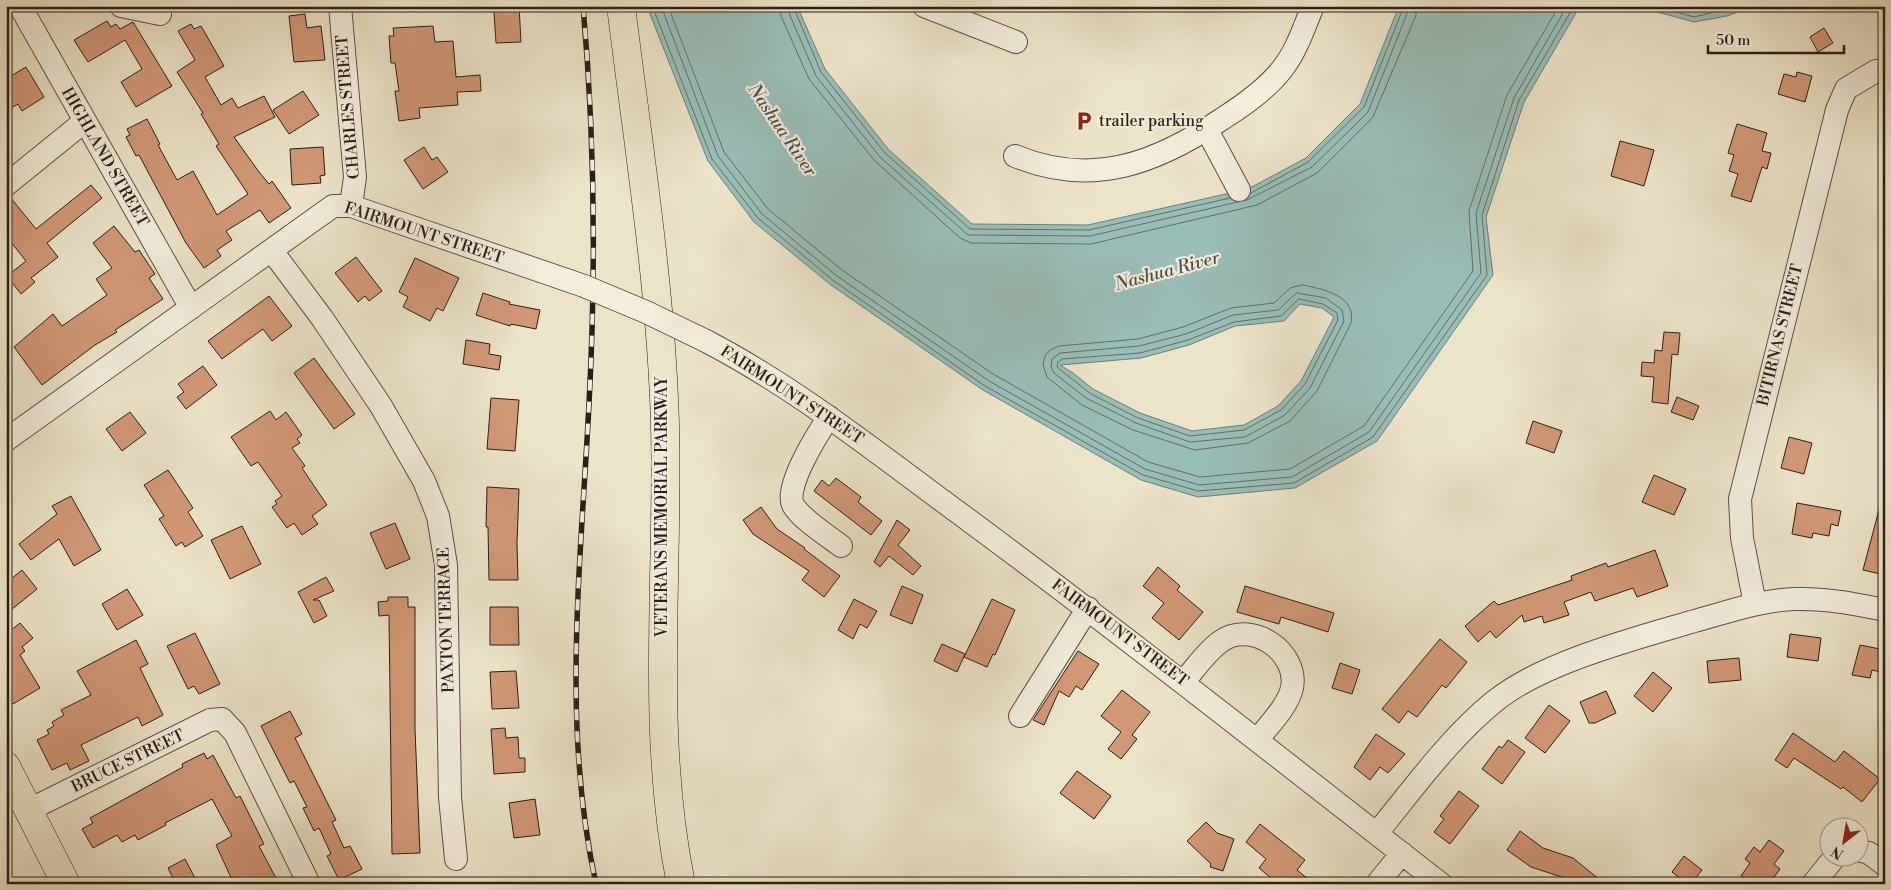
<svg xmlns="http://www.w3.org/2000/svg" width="1891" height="890" font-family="'Libre Bodoni',serif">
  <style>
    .water { fill: #99beb8; stroke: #6d7e77; fill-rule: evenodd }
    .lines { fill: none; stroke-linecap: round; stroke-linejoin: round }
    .shore { stroke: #626e67; stroke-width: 1 }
    .building { fill: #d19876; stroke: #2c1e16 }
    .minor-casing { stroke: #5c5043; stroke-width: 24 }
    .major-casing { stroke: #2c1e16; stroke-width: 29 }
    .minor { stroke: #f3eddc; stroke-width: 22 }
    .major { stroke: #ece4c9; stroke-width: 28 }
    .rail-casing { stroke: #2c1e16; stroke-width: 5.5 }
    .rail { stroke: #f3eddc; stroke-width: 4; stroke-dasharray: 11; stroke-linecap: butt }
    .minor-bridge-casing { stroke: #5c5043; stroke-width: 24; stroke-linecap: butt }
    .minor-bridge { stroke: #f3eddc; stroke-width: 22 }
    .labels { text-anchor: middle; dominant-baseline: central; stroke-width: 4.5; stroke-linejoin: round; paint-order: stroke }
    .street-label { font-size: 16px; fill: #2c1e16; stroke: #f3eddc }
    .poi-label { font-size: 16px; fill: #2c1e16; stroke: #f3eddc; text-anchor: start }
    .water-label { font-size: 18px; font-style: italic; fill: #4d4e47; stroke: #f3eddc }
  </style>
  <rect width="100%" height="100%" fill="#ece4c9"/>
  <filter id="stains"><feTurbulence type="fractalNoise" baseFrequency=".004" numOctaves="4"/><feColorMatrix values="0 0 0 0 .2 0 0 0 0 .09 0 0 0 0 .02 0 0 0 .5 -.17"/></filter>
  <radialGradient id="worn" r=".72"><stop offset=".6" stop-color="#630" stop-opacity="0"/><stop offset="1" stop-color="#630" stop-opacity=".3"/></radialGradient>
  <path class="water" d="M650,6H797L825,69L888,149L972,224L1088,225L1248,189L1306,158L1360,104L1399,6H1580L1524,102L1486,217L1493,275L1377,441L1295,488L1198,497L1141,480L983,390L831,285L754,222L708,161L650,14ZM1300,304L1322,308L1334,317L1301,381L1278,406L1244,425L1192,431L1140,413L1093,389L1073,373L1060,365L1141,358L1189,345L1235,326L1284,321Z
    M1615,6H1754L1727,16L1694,22L1639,7L1619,8Z"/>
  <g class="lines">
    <path class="shore" d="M655,6V13L712,159L758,218L834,281L985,386L1143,475L1198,491L1294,483L1373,437L1487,275L1482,215L1519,100L1574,6
      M661,6L718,156L762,214L837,276L989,381L1145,469L1199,485L1292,477L1369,432L1481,273L1476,213L1514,98L1567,6
      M668,6L724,152L768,209L842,270L993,374L1148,462L1200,477L1290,469L1364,426L1473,271L1469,211L1507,95L1559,6
      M779,6L781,16L809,79L874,160L960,238L971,243L1091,244L1257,205L1317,173L1373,117L1416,15L1417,6
      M786,6L816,76L880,157L968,235L1090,236L1238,202
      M793,6L821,72L884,152L970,229L1089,230L1230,198
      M1655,6L1694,17L1739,6
      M1251,193L1308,162L1364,107L1404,6
      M1245,201L1312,167L1368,112L1410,6
      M1303,285C1323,289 1357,296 1351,323L1317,391L1290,421L1248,443L1195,450L1133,430L1082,405L1047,377L1043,365L1045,356L1050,350L1059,346L1138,339L1183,327L1231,308L1274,303L1290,288Z
      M1297,293L1326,298L1342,310L1344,321L1310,388L1285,415L1245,437L1190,442L1136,423L1086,398L1054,373L1051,367L1052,359L1060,353L1139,346L1186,334L1233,315L1278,310Z
      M1299,299L1323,304L1337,313L1338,320L1305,384L1281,410L1244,430L1190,436L1138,418L1091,394L1057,367L1058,362L1062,359L1140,353L1188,340L1234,322L1281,316Z"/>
  </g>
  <path class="building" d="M504,6H519L521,42L496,43L494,12L504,11Z
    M305,14L307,28L321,26L325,60L294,62L289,16Z
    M107,21L111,27L116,24L120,29L133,22L172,86L136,107L121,82L142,69L125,40L88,62L74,40Z
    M191,24L194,29L201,26L224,66L205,77L221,105L232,98L238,108L264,96L275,117L234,137L259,172L269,184L272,181L291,208L269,223L260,210L226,231L232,240L217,250L221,256L204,268L186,243L139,155L136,156L126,137L130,135L127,129L147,119L160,144L158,145L177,180L193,171L217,215L248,194L216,146L219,144L201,114L203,113L177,72L195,60L178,31Z
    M433,26L435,42L453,41L456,77L480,75L481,91L457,92L458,105L419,108L420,118L399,121L395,91H399L395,63H391L389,36H394L393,28Z
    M1824,28L1833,43L1818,52L1810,37Z
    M26,67L44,97L22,111L18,104L6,111V79Z
    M1797,72L1812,76L1805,102L1778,94L1784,74L1796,77Z
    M303,91L319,115L289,134L273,110Z
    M1737,124L1767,133L1762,151L1771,153L1767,169L1762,167L1751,202L1731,196L1738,174L1729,171L1734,155L1728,153Z
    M1620,141L1654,150L1644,186L1611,176Z
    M323,147L325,175L320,176L321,183L292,185L290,149Z
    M424,147L432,160L437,157L448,172L423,189L404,160Z
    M91,185L102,198L47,243L58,257L31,278L35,282L21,294L7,276L26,261L6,236V198L10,197L36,229Z
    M114,226L135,252L139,250L155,274L149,278L163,299L115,330L117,332L95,345L42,385L14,347L53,314L62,326L107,295L96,279L112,268L93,243Z
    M356,257L382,291L369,301L365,296L358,302L335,273Z
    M415,258L459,278L443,311L437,308L430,321L403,307L408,297L399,292Z
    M483,293L510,302L509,304L540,310L536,329L511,324L510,326L476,315Z
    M269,296L292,326L272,341L263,329L222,359L208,341Z
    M1664,332L1680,333L1678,355L1672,354L1668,404L1652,402L1654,377L1641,376L1642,362L1654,363L1655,350L1662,351Z
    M466,340L490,344L489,354L501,356L499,370L463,364Z
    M314,358L355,414L334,429L294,373Z
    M203,366L217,385L186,409L177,397L184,392L178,384Z
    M1677,397L1699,406L1693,420L1671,412Z
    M491,398L519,400L515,451L487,449Z
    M270,411L276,420L286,412L302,435L297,439L300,443L292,448L305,466L302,468L327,505L312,516L318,524L302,535L294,523L287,528L272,507L277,504L275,501L282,496L258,462L251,466L231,437Z
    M130,412L146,433L122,451L106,429Z
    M1533,421L1562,431L1554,453L1526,443Z
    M1789,437L1812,443L1804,474L1781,468Z
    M168,470L193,508L188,512L203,536L185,547L182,542L176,546L159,519L164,516L144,485Z
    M1654,475L1686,489L1674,515L1642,502Z
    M836,478L861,497L858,502L882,521L871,535L814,491L822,480L829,486Z
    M487,487L519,489L517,544L518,580H489L488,527H486Z
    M71,496L101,550L74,566L59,539L31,560L19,544L57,514L52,506Z
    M1797,503L1841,511L1838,526L1831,524L1829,536L1813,533L1812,538L1792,534Z
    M1880,506L1885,507V575L1863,570Z
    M761,507L777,529L805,548L804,549L840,576L824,597L802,580L809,571L753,534L743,520Z
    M897,520L910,530L898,545L921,566L913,575L889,556L880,567L874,562Z
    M395,523L410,559L386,569L370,533Z
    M242,526L261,564L230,579L211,540Z
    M1655,550L1668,586L1637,597L1633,588L1595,601L1591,592L1564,602L1569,615L1544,623L1542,616L1524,622L1522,615L1496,638L1490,631L1478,642L1465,626L1494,601L1498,605L1572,580L1571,576L1606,563L1608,567Z
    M1158,567L1180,586L1177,590L1203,612L1179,640L1152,618L1164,603L1143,586Z
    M22,570L37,589L6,614V583Z
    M326,577L334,591L313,600H319L327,616L314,623L298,592Z
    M902,586L923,595L912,624L890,615Z
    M1245,586L1334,613L1328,632L1281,617L1279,624L1237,612Z
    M127,589L143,615L117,630L102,604Z
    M388,597H408V607H415V729L420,853L392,854L389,615L379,616L378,602L388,601Z
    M854,599L877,611L867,628L860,624L853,639L838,630Z
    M992,599L1015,610L995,655L993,654L987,667L964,657Z
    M490,607H518L519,645H490Z
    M20,623L33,638L22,647L25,651L20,655L40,688L13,704L6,692V625L10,631Z
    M195,633L220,684L199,694L194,686L188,689L167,646Z
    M1790,634L1821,638L1818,661L1787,657Z
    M1440,639L1467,662L1446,688L1442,685L1417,717L1408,711L1399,723L1382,709Z
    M136,640L148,664L140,668L163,715L142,726L138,717L81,745L89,761L70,770L67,763L52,770L37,740L49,734L47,730L54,726L52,722L64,715L61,710L91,695L77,671Z
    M942,644L965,654L957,672L934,661Z
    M1860,645L1885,650V673L1872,670L1870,678L1852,675Z
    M1078,651L1099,664L1082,690L1076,686L1069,697L1059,691L1044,725L1033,720Z
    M1739,658L1741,680L1709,683L1707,661Z
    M1340,663L1360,670L1352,694L1332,688Z
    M516,671L519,708L492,709L490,672Z
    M1653,672L1672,688L1653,712L1634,696Z
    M1122,690L1150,712L1132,735L1137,739L1121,759L1108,749L1121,732L1101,716Z
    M1606,691L1616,713L1595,723H1589L1580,702Z
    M1549,705L1570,721L1545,753L1525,738Z
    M290,711L302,734L295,738L336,820L332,822L344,848L350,846L362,869L339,880L327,856L331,854L319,828L314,831L303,808L307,807L294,781L290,783L261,726Z
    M505,728L506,738L518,737L519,758H525V772L494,774L491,729Z
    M1793,733L1835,762L1844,751L1880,779L1862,802L1843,787L1841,789L1794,758L1787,768L1775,760Z
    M1376,734L1405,754L1388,773L1380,767L1370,780L1354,767Z
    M1508,740L1525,752L1502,784L1482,769L1499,746L1502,748Z
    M204,753L207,759L213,755L236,798L240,796L264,844L259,846L279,884H234L216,845L232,836L212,799L165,823L166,825L138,840L135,835L122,842L117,835L93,848L82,829L93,823L90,818L183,767L182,764Z
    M1077,771L1111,796L1094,819L1060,793Z
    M1459,791L1479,806L1450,844L1434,832L1444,819L1440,816Z
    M535,799L540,835L514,838L509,803Z
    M1206,822L1217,833L1234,839L1223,871L1210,867L1211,864L1187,841Z
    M1260,824L1305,860L1297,870L1314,884H1278L1259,868L1266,859L1246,842Z
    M1520,831L1543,848L1573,858L1605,884H1583L1531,867L1507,850Z
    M1769,840L1784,851L1774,864L1780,869L1769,884H1751L1741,876L1750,863L1745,859L1754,847L1760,852Z
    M1684,856L1702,870L1691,884H1688L1672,872Z
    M185,859L198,884H176L168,868Z"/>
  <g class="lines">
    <defs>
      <path id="minor" d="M20,6L191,308
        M121,6L160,14
        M340,6L355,177L351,206
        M924,6L1016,42
        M1207,130L1239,190
        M1015,156C1092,188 1157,163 1222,119C1244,105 1267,89 1283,68C1297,50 1304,27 1313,6
        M6,185L85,121
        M272,251L322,318L381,406L424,481L438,516L446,565L450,797L456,859
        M706,341C800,390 882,457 967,519C1128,638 1283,761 1441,884
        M829,417C818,433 784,487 793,505C801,519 828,536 841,546
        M6,440L333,206H351L584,286
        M1755,604L1742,538L1740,499L1837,110L1846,89L1876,71L1885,72
        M1184,681C1195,669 1206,652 1220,642C1250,619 1299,651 1292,688C1288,706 1269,725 1258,739
        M1020,716L1088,608
        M29,810L210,720L222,719L235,733L309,884
        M1377,833C1412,790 1452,735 1495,701C1542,663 1633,639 1691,622C1725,613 1759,600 1795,599C1825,598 1855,604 1885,610
        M1858,850L1869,853L1885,865
        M1377,884L1402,853
        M1813,884L1834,858"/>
      <path id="major" d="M621,6C638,145 661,285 665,424C669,578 650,732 681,884
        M6,766L66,884"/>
    </defs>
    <use href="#minor" class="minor-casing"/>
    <use href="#major" class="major-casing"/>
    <use href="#minor" class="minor"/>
    <use href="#major" class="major"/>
    <defs>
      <path id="rail" d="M583,6C595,139 596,271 589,404C581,564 561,725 596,884"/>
    </defs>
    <use href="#rail" class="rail-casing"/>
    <use href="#rail" class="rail"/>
    <defs>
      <path id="minor-bridge" d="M584,286L646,312L706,341"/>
    </defs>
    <use href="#minor-bridge" class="minor-bridge-casing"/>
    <use href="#minor-bridge" class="minor-bridge"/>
  </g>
  <defs>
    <symbol id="parking-bare" viewBox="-9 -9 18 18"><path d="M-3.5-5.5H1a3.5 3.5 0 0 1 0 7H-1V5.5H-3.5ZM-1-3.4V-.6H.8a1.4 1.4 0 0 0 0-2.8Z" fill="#8f2418" stroke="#f3eddc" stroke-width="2.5" paint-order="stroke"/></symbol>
  </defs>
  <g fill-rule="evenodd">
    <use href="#parking-bare" x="1070" y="107" width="28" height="28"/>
  </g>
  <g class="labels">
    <g class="street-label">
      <text transform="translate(348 107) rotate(-95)">CHARLES STREET</text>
      <text transform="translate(105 157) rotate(60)">HIGHLAND STREET</text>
      <text transform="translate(424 233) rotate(18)">FAIRMOUNT STREET</text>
      <text transform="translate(1780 335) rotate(-76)">BITIRNAS STREET</text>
      <text transform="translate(792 395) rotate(33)">FAIRMOUNT STREET</text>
      <text transform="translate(662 507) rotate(-90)">VETERANS MEMORIAL PARKWAY</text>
      <text transform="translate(446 620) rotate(-92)">PAXTON TERRACE</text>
      <text transform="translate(1120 633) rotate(37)">FAIRMOUNT STREET</text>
      <text transform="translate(128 761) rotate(-26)">BRUCE STREET</text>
    </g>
    <g class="poi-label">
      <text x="1099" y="121">trailer parking</text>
    </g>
    <g class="water-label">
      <text transform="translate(782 130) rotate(56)">Nashua River</text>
      <text transform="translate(1167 271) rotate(-15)">Nashua River</text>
    </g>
  </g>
  <rect width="1891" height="890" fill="none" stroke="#ece4c9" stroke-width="25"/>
  <rect x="8" y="8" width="1876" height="875" fill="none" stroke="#2c1e16" stroke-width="2.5"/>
  <rect x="12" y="12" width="1866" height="865" fill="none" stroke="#2c1e16"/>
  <g transform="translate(1844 842) rotate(211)"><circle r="24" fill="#f3eddc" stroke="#a39a8d"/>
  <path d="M0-4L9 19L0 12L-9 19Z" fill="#8f2418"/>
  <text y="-8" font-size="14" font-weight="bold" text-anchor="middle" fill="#2c1e16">N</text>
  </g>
  <path d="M1708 45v8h136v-8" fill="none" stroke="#2c1e16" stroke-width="2.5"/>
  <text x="1716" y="45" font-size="15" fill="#2c1e16" stroke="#f3eddc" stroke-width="4" paint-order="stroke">50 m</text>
  <rect width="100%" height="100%" filter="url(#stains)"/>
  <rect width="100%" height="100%" fill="url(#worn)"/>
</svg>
